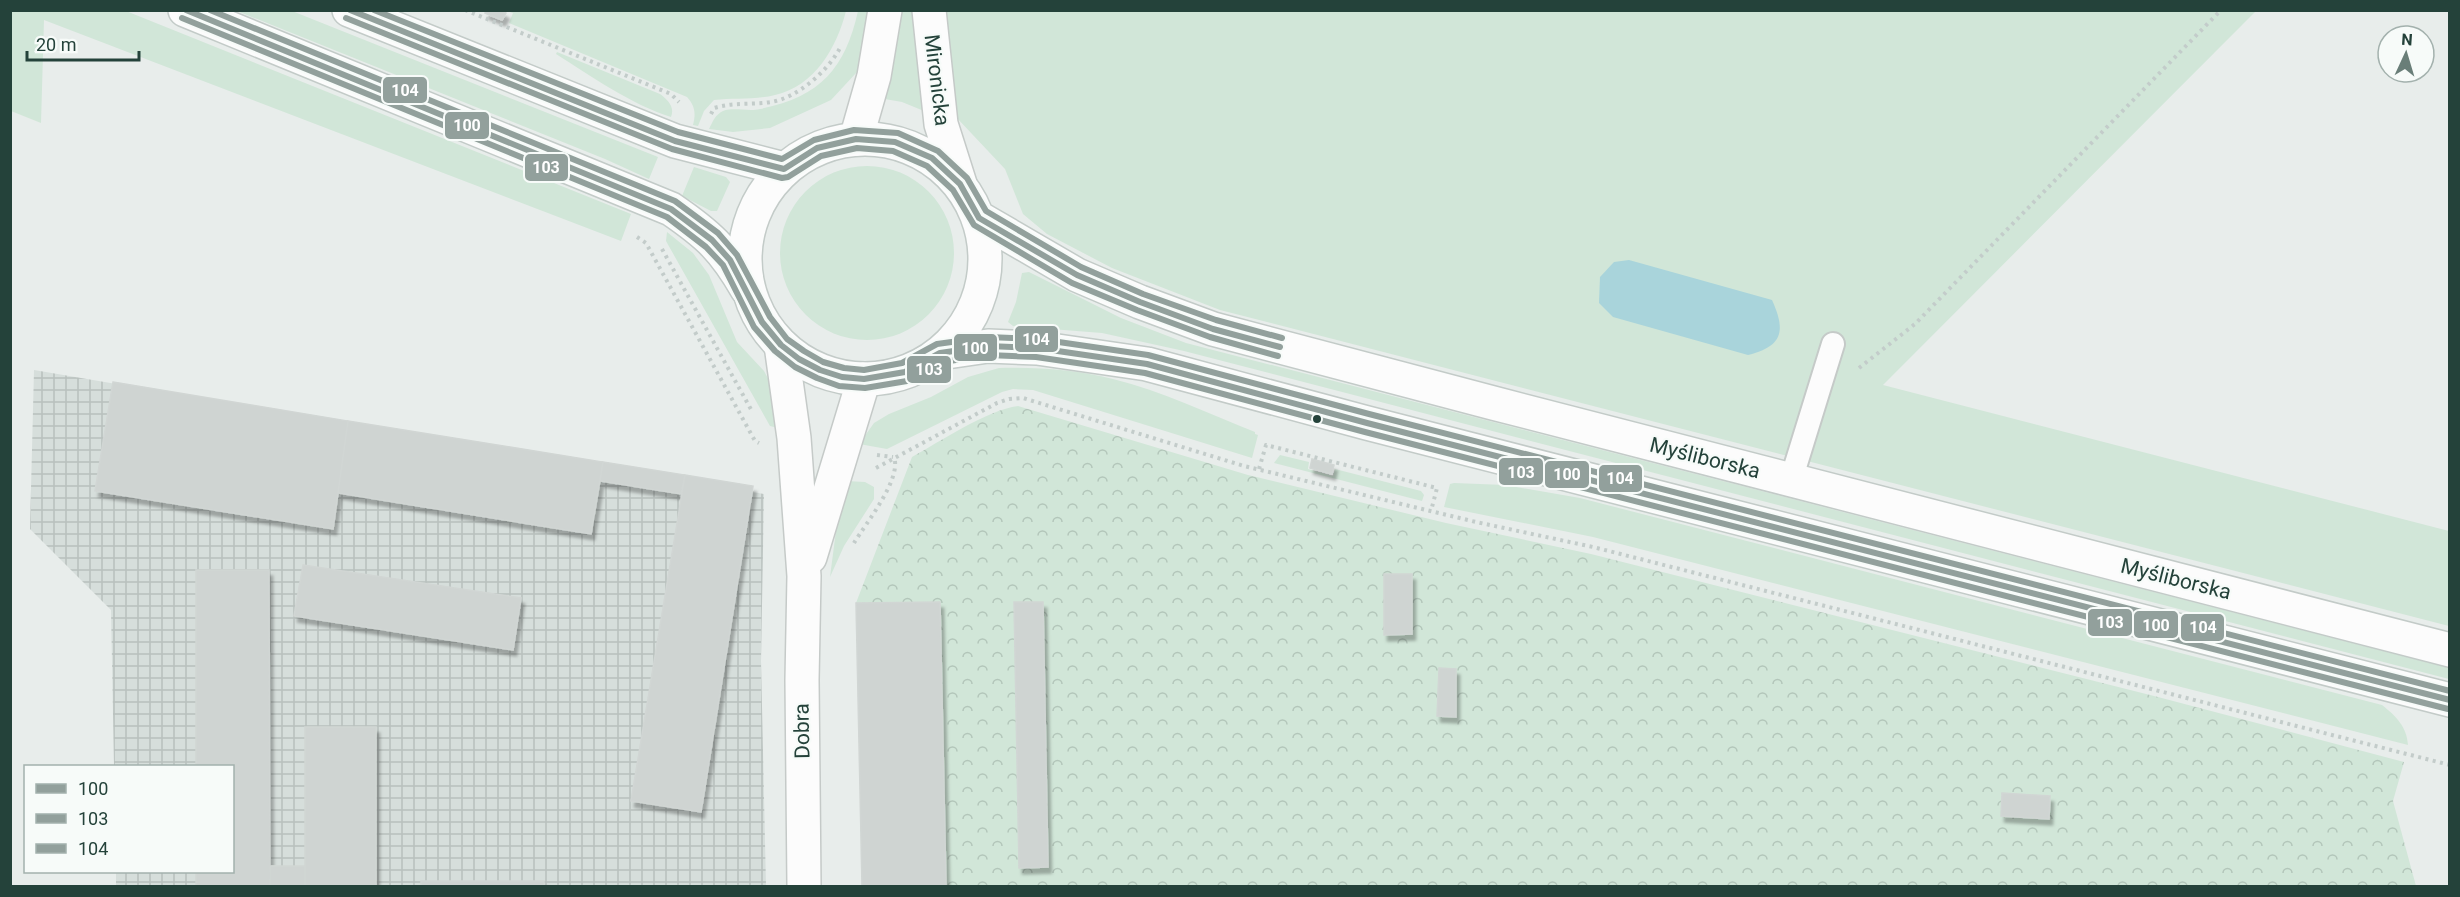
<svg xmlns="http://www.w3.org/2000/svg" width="2460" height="897" font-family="Roboto,sans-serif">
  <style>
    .industrial { fill: url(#industrial-grid) }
    .grass { fill: #d1e6d8 }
    .forest { fill: url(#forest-crowns) }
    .water { fill: #a9d4db }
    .building { fill: #cfd4d2; stroke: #d1d6d4; stroke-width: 1.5; filter: url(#shadow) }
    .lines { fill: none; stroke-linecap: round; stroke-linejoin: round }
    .service-casing { stroke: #c5cac8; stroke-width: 26 }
    .tertiary-casing { stroke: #c5cac8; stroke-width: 36 }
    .secondary-casing { stroke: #c3cbc8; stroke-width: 36 }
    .path { stroke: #c3ccca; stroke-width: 4; stroke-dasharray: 3 4.5; stroke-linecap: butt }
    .service { stroke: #fcfcfc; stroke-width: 22 }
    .tertiary { stroke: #fcfcfc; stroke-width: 33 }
    .secondary { stroke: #fcfcfc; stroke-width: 33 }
    .bus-1-casing { stroke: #f7fbf9; stroke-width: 10 }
    .bus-2-casing { stroke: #f7fbf9; stroke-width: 10 }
    .bus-3-casing { stroke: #f7fbf9; stroke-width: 10 }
    .bus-1 { stroke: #92a09c; stroke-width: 6 }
    .bus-2 { stroke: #92a09c; stroke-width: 6 }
    .bus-3 { stroke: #92a09c; stroke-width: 6 }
    .bus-dot { fill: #24423a; stroke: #f7fbf9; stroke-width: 2 }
    .labels { text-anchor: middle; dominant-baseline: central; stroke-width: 4.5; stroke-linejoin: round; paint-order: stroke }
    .street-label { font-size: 21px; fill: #24423a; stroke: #f7fbf9 }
    .line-badge { stroke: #f7fbf9; stroke-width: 2 }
    .badge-label { font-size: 16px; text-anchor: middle; font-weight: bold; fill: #fff }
  </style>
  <defs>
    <pattern id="industrial-grid" width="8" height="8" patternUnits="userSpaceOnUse" patternTransform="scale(1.5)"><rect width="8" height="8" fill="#d6dedb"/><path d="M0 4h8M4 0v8" fill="none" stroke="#b8c0bd"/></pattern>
    <pattern id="forest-crowns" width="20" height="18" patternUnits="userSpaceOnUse" patternTransform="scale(1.5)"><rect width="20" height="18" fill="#d1e6d8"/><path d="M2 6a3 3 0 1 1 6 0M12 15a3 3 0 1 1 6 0" fill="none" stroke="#b3c6ba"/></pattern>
    <filter id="shadow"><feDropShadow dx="3.5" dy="6" stdDeviation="1.5" flood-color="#0004"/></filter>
  </defs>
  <rect width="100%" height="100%" fill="#e8edeb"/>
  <path class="industrial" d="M34,370L764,494L761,661L766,886H116V872H232V766H114L111,610L30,529Z"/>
  <path class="grass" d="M10,11H126L631,214L621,241L44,20L41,123L11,111Z
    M237,11H292L658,157L649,179L605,159Z
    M507,11L846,10V11C837,47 815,86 775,95C755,100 734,98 714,100L704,111L698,126L693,125C696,113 695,106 687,97L509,23L513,13Z
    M858,11H872L866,50L857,72L831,100L770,128L733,132L709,129C713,121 715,115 723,111C734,107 749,112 760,109C820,97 845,69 858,11Z
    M898,11H916L924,111L902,102L879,98Z
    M943,11H2256L1883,385L2449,531V626L1220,310L1112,268L1047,234L1023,214L1005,169L956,117Z
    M557,52L660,94C668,100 675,107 671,117C632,105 591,76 556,54Z
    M780 253a87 87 0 1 1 174 0a87 87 0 1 1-174 0Z
    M694,167L726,177L730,182L717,211H711L682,196Z
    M667,232L693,253L709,275L737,342L764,371L778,397L782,429L770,426L666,241Z
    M1029,272L1121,318L1186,343L2449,668V679L1184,351L1102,333L1013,326L1008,322L1016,302L1022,273Z
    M999,368C1037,367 1077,370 1113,379C1162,391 1209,414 1255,432V434L1258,435L1252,458L1033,390L1013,389L1002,392L887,449L859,444L874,423L889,414L931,397L968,377Z
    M1280,455L1309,462L1308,469L1333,476L1335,469L1421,491L1424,495L1422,501L1274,463Z
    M846,481L865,482L874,487V499L844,546L830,577L837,523Z
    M1454,483L1505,485L1580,498L2382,705C2396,716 2407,727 2408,745L1593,537L1444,507L1450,484Z"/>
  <path class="forest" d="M1018,406L1248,475L1446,523L1591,554L2158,697L2404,762L2393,801L2416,886H935L913,677L856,603L912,457C941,441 987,410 1018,406Z"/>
  <path class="water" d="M1629,260L1772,300C1786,331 1783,346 1748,355L1613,317L1599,303L1600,277L1614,262Z"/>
  <path class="building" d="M486,10H500L506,13L502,20L485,13Z
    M113,382L348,421L333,529L95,491Z
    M348,421L603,462L591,534L338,493Z
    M1312,459L1334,465L1332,474L1310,468Z
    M603,462L685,475L681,494L600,481Z
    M685,475L753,486L701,812L631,801Z
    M303,565L521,598L513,650L294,616Z
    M196,570H269L270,886H196V872H232V766H196Z
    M1384,574H1412V634L1384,635Z
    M940,602L946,886H862L856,603Z
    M1014,602H1043L1048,867L1019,868Z
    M1439,668L1456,669V717L1437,716Z
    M305,727H376V886H305Z
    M2002,793L2050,796L2049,819L2001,816Z
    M270,866H305V886H270Z
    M421,881H544V886H421Z"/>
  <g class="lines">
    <defs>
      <path id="service" d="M1791,480L1833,344"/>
      <path id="tertiary" d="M929,10L941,124L960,184
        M856,139L874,76L885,10
        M781,345L794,438L804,576L802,680L804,886
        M810,557L864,379"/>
      <path id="secondary" d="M185,10L671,209C709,235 724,249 747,289
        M349,10L675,141L784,169
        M745 259a120 120 0 1 1 240 0a120 120 0 1 1-240 0Z
        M979,218L1077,275L1140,302L1213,329L1493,403L2450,650
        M940,353L988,346L1037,348L1147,364L1367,423L2450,700"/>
    </defs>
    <use href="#service" class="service-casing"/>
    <use href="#tertiary" class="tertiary-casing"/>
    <use href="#secondary" class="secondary-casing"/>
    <path class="path" d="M465,10L671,94L679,102
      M711,114L714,108C733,102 752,105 771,102C797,98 828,71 840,48
      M637,237L646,243L755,441L759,443
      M662,249L753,413
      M1859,368L1915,324L2221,10
      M877,455L893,457
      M876,468L997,403L1009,399L1023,398L1244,466L1476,522L1593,547L2450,765
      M1259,469L1266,445L1437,488L1431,511
      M854,543C866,523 902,479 894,457"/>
    <use href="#service" class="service"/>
    <use href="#tertiary" class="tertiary"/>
    <use href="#secondary" class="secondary"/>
    <defs>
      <path id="bus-1" d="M186,10L671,209L712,240L730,260L762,322L781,345L799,359L820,370L842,377L864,379L905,372L940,353L988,346L1037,348L1147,364L1367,423L2450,700
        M350,10L675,141L784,169L817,148L856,139L895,142L932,158L960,184L979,218L1077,275L1140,302L1213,329L1280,347"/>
      <path id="bus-2" d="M182,18L667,217L706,247L723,265L754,327L775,351L795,367L817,378L839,386L865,388L907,381L943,362L988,355L1036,357L1145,373L1365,432L2448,709
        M346,18L672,149L782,178L788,177L821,156L857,148L893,151L927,166L953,190L974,225L1072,283L1137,310L1210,337L1278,356"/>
      <path id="bus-3" d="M210,10L675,201L718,233L737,255L770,317L787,339L804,351L823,362L844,368L864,370L902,363L937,344L988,337L1038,339L1148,355L1369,414L2450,691
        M374,10L678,132L782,159L814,140L854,130L898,133L938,151L967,178L986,211L1081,267L1143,294L1216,320L1282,338"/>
    </defs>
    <use href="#bus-1" class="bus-1-casing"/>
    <use href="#bus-2" class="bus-2-casing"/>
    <use href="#bus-3" class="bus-3-casing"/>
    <use href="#bus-1" class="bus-1"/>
    <use href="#bus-2" class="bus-2"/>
    <use href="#bus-3" class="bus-3"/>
  </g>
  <circle class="bus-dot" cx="1317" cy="419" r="5"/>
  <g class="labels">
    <g class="street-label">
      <text transform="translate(937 80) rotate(83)">Mironicka</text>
      <text transform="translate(1705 458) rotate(14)">Myśliborska</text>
      <text transform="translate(2176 579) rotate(14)">Myśliborska</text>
      <text transform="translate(802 731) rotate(-91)">Dobra</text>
    </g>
  </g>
  <g class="line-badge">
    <rect x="382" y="76" width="46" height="28" rx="6" fill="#92a09c"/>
    <rect x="444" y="111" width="46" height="29" rx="6" fill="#92a09c"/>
    <rect x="524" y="153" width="45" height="29" rx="6" fill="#92a09c"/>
    <rect x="1014" y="325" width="45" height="28" rx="6" fill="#92a09c"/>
    <rect x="953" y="333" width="45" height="29" rx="6" fill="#92a09c"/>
    <rect x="906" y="355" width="46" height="29" rx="6" fill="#92a09c"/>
    <rect x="1498" y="457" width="46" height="29" rx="6" fill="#92a09c"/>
    <rect x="1544" y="460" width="46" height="29" rx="6" fill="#92a09c"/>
    <rect x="1598" y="464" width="45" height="29" rx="6" fill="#92a09c"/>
    <rect x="2087" y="608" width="46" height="29" rx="6" fill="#92a09c"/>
    <rect x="2133" y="610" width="46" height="29" rx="6" fill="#92a09c"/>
    <rect x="2180" y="613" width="45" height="29" rx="6" fill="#92a09c"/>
  </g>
  <g class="badge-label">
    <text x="405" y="96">104</text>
    <text x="467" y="131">100</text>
    <text x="546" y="173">103</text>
    <text x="1036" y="345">104</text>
    <text x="975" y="354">100</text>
    <text x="929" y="375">103</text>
    <text x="1521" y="478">103</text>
    <text x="1567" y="480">100</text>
    <text x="1620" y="484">104</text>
    <text x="2110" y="628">103</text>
    <text x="2156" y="631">100</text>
    <text x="2203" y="633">104</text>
  </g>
  <rect width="2460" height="897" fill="none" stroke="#24423a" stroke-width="24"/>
  <rect x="24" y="765" width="210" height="108" fill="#f7fbf9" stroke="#a3b1ad" stroke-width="1.5"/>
  <rect x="36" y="784" width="30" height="9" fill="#92a09c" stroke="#a3b1ad" stroke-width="1.5"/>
  <text x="78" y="795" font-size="18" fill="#24423a">100</text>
  <rect x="36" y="814" width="30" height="9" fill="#92a09c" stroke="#a3b1ad" stroke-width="1.5"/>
  <text x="78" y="825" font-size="18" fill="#24423a">103</text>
  <rect x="36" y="844" width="30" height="9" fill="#92a09c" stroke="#a3b1ad" stroke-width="1.5"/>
  <text x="78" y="855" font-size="18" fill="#24423a">104</text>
  <g transform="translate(2406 54) rotate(4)"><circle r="28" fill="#f7fbf9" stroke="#a3b1ad" stroke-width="1.5"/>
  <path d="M0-4.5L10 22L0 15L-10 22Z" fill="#697e78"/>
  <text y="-9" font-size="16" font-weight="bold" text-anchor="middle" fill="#24423a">N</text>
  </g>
  <path d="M27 51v9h112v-9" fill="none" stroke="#24423a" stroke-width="3"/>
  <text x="36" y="51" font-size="18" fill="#24423a" stroke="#f7fbf9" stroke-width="4.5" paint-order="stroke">20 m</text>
</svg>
